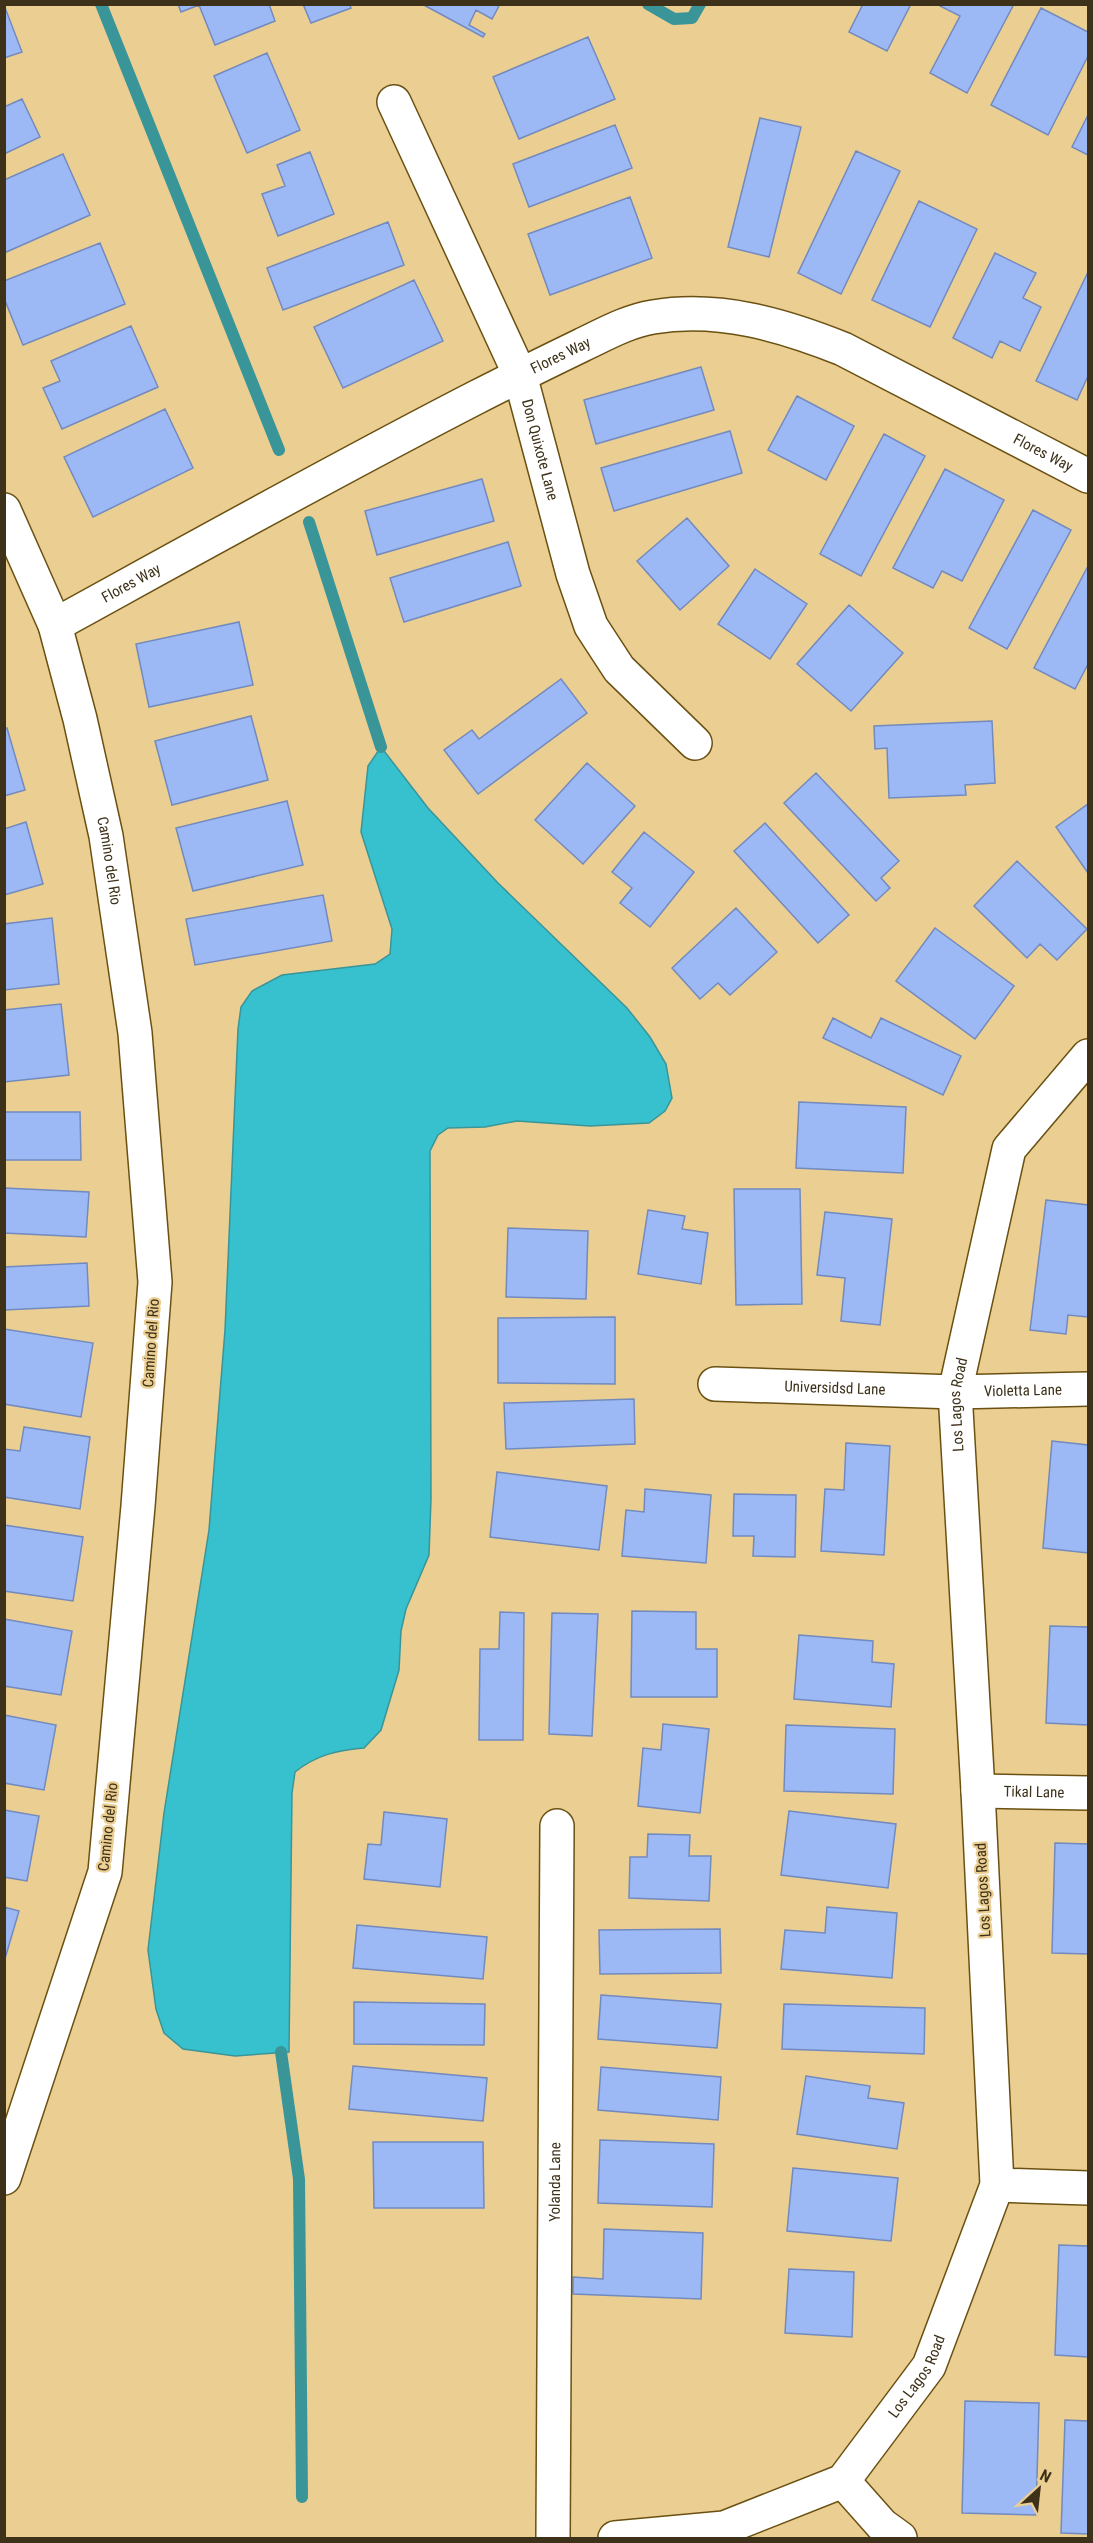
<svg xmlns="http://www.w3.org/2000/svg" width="1093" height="2543" font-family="'Roboto Condensed',sans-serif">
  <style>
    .water { fill: #37c0ce; stroke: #399598; stroke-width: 1.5 }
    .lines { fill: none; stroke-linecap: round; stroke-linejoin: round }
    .stream { stroke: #399598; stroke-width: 12 }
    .building { fill: #9db9f5; stroke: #728abe; stroke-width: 1.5 }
    .street-casing { stroke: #6a5112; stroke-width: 36 }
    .street { stroke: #fff; stroke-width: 33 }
    .labels { text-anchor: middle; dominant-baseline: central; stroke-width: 4.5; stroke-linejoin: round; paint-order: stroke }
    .street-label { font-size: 15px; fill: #3d3119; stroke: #ebce92 }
  </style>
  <rect width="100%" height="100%" fill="#ebce92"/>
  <path class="water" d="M381,747L428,808L498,883L627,1008L650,1037L666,1064L672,1098L665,1111L649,1123L590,1126L517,1121L485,1127L448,1128L438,1135L430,1151L431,1499L429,1555L406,1609L401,1631L399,1670L381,1730L364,1748C338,1750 316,1755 295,1772L292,1793L289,2052L235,2056L183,2049L164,2033L156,2009L148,1950L164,1813L209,1530L225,1330L238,1029L241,1007L252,991L282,975L375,964L390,954L392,929L361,832L368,766Z"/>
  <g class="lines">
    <path class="stream" d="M101,4L279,450
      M648,4L674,19L692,18L700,4
      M309,522L381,747
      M281,2052L299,2179L302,2497"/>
  </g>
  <path class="building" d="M178,4H269L275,21L215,45L199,5L181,12Z
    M303,4H349L351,8L311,23Z
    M422,4H500L492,19L476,10L469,25L485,34L483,37Z
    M863,4H911L887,51L849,32Z
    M941,4H1014L967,93L930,73L960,16L940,6Z
    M4,5L22,52L4,58Z
    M1041,8L1088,32V56L1048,135L991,105Z
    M588,37L615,99L519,139L493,77Z
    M267,53L300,130L247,153L214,76Z
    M22,99L40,137L4,154V107Z
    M1088,115V155L1072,147Z
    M760,118L801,127L769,257L728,247Z
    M615,125L632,168L529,207L513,164Z
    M856,151L900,171L841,294L798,273Z
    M310,152L334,214L278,236L262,194L285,186L277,165Z
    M63,154L90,215L4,253V180Z
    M630,197L652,258L550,295L528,234Z
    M919,201L977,229L930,327L872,300Z
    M388,222L404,265L283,310L267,268Z
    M100,243L125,304L23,345L4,298V281Z
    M995,253L1036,273L1023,298L1041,307L1020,351L1000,341L992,358L953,338Z
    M1088,272V376L1077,400L1036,381Z
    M414,280L443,341L343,388L314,327Z
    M131,326L158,387L62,429L43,388L60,381L51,361Z
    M701,367L714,410L596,444L584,400Z
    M797,396L854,426L826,480L768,450Z
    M165,409L193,468L93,517L64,457Z
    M730,431L742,473L614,511L601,468Z
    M884,434L925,456L861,576L820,554Z
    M945,469L1004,500L962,581L942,571L933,588L893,568Z
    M482,479L494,521L377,555L365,511Z
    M1033,510L1071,530L1007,649L969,628Z
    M687,518L729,566L680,610L637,561Z
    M508,542L521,586L404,622L390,578Z
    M1088,566V664L1075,689L1034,668Z
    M755,569L807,604L770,659L718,624Z
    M849,605L903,653L851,711L797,664Z
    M239,622L253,685L149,707L136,644Z
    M561,679L587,713L478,794L444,750L472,730L479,739Z
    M251,716L268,780L172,805L155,741Z
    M992,721L995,783L965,785L966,795L889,798L887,748L875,749L874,726Z
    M4,728H7L25,790L4,796Z
    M587,763L635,806L583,864L535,820Z
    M816,773L899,861L881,878L890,888L876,901L784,803Z
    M287,801L303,865L193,891L176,828Z
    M1088,804V873L1056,827Z
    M26,822L43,884L4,895V829Z
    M765,823L849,915L818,943L734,851Z
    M644,832L694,872L650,927L620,903L632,888L612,872Z
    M1017,861L1087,929L1057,960L1040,944L1027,958L974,906Z
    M323,895L332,941L195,965L186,919Z
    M736,908L777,952L730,995L718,983L700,999L672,968Z
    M52,918L59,984L4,990V924Z
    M935,928L1014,986L975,1039L896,981Z
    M61,1004L69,1075L4,1082V1010Z
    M833,1018L871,1038L881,1018L961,1056L943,1095L823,1038Z
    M799,1102L906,1107L903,1173L796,1168Z
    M4,1112H80L81,1160H4Z
    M4,1188L89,1192L86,1237L4,1233Z
    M734,1189H800L802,1304L736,1305Z
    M1046,1200L1088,1205V1317L1068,1315L1066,1334L1030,1330Z
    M648,1210L685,1216L682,1229L708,1233L701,1284L638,1274Z
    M825,1212L892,1219L880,1325L841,1321L845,1278L817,1275Z
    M508,1228L588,1231L586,1299L506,1297Z
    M87,1263L89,1306L4,1310V1267Z
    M615,1317V1384L498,1383V1318Z
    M4,1329L93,1343L81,1417L4,1404Z
    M634,1399L635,1444L506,1449L504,1403Z
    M24,1427L90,1437L80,1509L4,1497V1449L20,1451Z
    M1052,1441L1088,1445V1553L1043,1548Z
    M846,1443L890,1446L884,1555L821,1551L825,1489L844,1490Z
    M497,1472L607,1486L599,1550L490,1537Z
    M645,1489L711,1495L706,1563L622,1556L626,1510L644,1512Z
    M734,1494L796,1495L795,1557L753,1556L754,1536H733Z
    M4,1525L83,1537L73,1601L4,1591Z
    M632,1611L696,1612V1649H717V1697H631Z
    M500,1612L524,1613L523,1740H479L480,1649H499Z
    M552,1613L598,1614L592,1736L549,1734Z
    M4,1619L72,1631L61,1695L4,1686Z
    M1050,1626L1088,1627V1725L1046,1723Z
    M799,1635L873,1641L872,1662L894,1664L891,1707L794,1699Z
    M4,1715L56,1725L44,1790L4,1783Z
    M663,1724L709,1729L700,1813L638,1806L643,1748L661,1750Z
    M786,1725L895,1729L893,1794L784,1791Z
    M4,1810L39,1816L27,1881L4,1877Z
    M789,1811L896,1824L888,1888L781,1875Z
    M384,1812L447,1819L440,1887L364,1879L368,1844L381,1845Z
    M648,1834L690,1835L689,1856H711L709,1901L629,1898L630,1857H647Z
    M1055,1843L1088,1844V1954L1052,1953Z
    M4,1907L19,1911L4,1962Z
    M827,1907L897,1913L892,1978L781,1969L785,1930L825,1933Z
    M357,1925L487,1937L483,1979L353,1968Z
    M720,1929L721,1973L600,1974L599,1930Z
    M601,1995L721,2004L717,2048L598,2039Z
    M354,2002L485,2004L484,2045L354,2044Z
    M784,2004L925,2008L924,2054L782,2049Z
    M353,2066L487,2078L483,2121L349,2109Z
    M601,2067L721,2077L718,2120L598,2110Z
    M806,2076L870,2086L868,2098L904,2103L897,2149L797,2134Z
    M600,2140L714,2144L712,2207L598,2203Z
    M373,2142H483L484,2208H374Z
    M793,2168L898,2178L891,2241L787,2231Z
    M604,2229L703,2233L701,2299L573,2294V2277L603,2279Z
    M1059,2245L1088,2246V2357L1055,2355Z
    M789,2269L854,2272L852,2337L785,2333Z
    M965,2401L1039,2403L1036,2515L962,2513Z
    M1065,2420L1088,2421V2534L1061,2533Z"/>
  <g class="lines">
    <defs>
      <g id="street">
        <path id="s1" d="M394,102L520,375L573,574L591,626L619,669L695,743"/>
        <path id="s2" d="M4,510L55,625L80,719L106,836L135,1033L155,1282L138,1506L105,1872L4,2178"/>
        <path id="s3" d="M55,625C195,548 335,470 477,397C512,379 547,362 582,345C605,334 628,321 653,317C719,306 783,325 843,349L1088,476"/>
        <path id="s4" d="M715,1384L955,1392L1088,1389"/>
        <path id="s5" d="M978,1791L1088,1793"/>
        <path d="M997,2185L1088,2188"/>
        <path d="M843,2481L882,2525L900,2538"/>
        <path id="s6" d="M553,2538L557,1826"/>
        <path id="s7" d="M615,2538L724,2528L843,2481L929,2366L997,2185L978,1791L955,1392L1009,1149L1088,1056"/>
      </g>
    </defs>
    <use href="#street" class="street-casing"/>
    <use href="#street" class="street"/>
  </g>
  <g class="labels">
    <g class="street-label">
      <text stroke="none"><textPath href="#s3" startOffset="573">Flores Way</textPath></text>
      <text stroke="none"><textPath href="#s1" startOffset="378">Don Quixote Lane</textPath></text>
      <text stroke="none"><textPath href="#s3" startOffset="1094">Flores Way</textPath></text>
      <text stroke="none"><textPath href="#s3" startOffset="87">Flores Way</textPath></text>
      <text stroke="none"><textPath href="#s2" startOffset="368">Camino del Rio</textPath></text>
      <text transform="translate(151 1343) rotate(-86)">Camino del Rio</text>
      <text stroke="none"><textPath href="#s4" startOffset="120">Universidsd Lane</textPath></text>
      <text stroke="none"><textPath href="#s4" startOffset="308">Violetta Lane</textPath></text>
      <text stroke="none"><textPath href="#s7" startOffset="1356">Los Lagos Road</textPath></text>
      <text stroke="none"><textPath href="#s5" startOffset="56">Tikal Lane</textPath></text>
      <text transform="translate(108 1827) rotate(-84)">Camino del Rio</text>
      <text transform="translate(983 1890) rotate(-93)">Los Lagos Road</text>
      <text stroke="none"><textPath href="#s6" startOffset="356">Yolanda Lane</textPath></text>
      <text stroke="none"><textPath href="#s7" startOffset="366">Los Lagos Road</textPath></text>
    </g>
  </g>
  <rect width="1093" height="2543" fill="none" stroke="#3d3119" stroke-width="12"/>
  <g transform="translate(1039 2489) rotate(27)" stroke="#ebce92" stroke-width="4.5" paint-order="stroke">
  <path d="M0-4.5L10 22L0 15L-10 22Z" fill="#3d3119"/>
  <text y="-9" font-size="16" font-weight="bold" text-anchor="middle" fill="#3d3119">N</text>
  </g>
</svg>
